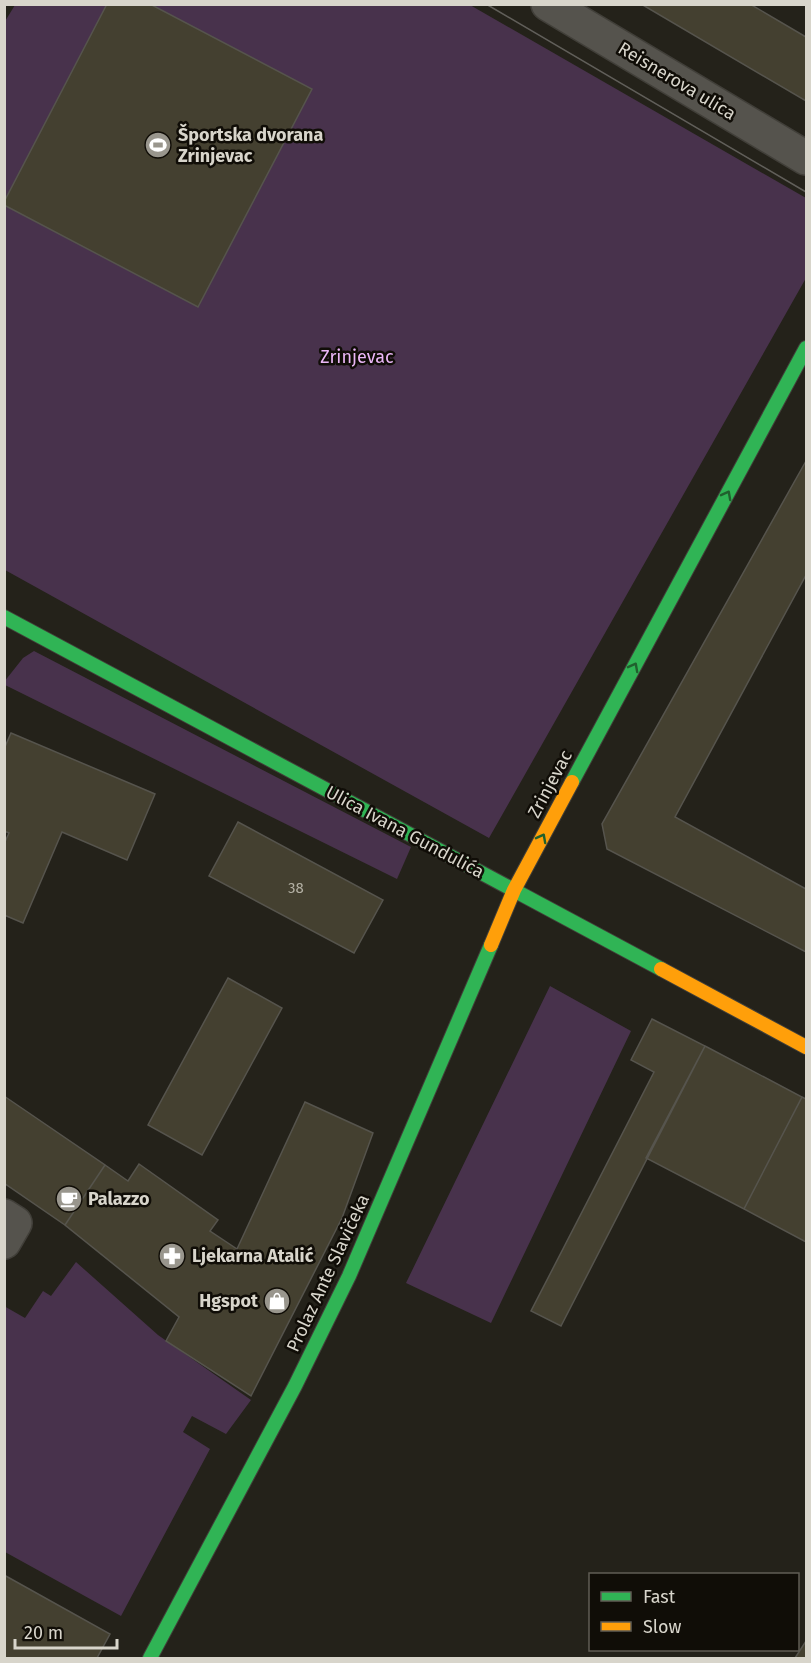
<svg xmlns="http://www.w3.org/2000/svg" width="811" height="1663" font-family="'Fira Sans',sans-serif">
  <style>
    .green { fill: #48324c }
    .building { fill: #444030; stroke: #56544d; stroke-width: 1.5 }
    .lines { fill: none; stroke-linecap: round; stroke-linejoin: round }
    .street-casing { stroke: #413f39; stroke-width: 36 }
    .fast-casing { stroke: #413f39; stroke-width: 16 }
    .slow-casing { stroke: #413f39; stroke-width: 16 }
    .street { stroke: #55534d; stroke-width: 33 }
    .fast { stroke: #30b455; stroke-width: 14 }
    .slow { stroke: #ff9f0a; stroke-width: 14 }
    .tram { stroke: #615f5a; stroke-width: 1.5 }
    .oneway { stroke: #20602e }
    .labels { text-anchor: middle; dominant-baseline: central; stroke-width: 5; stroke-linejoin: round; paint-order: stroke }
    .number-label { font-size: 15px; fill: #b3b0a4 }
    .street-label { font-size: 18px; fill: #d8d5cb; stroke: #100d07 }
    .poi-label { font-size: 18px; font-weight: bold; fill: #d8d5cb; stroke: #100d07; text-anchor: start }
    .park-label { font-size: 18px; fill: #ebb7f7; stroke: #100d07 }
  </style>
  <rect width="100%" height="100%" fill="#24221a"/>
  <path class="green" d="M15,5H470L806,198V278L489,838L5,570L4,23Z
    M34,651L411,847L397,879L5,685L4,682L23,658Z
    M550,986L631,1031L491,1323L406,1283Z
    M76,1262L158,1335L251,1400L226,1434L192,1416L183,1432L210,1449L121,1616L5,1552L4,1306L25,1318L43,1291L51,1296Z"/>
  <path class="building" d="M107,4H150L312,89L198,307L4,205V202Z
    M641,4H750L806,37V101Z
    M806,461V575L675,817L806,889V952L607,849L602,824Z
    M11,733L155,794L127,860L62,832L23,923L4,915V844L9,833L4,831V749Z
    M238,822L383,900L354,953L209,876Z
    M228,978L282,1008L202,1155L148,1125Z
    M652,1019L705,1046L561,1326L531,1311L654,1072L631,1060Z
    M705,1046L802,1097L744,1209L646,1158Z
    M4,1096L105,1165L65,1225L4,1183Z
    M802,1097L806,1099V1242L744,1209Z
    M305,1102L373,1133L342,1218L251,1396L166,1341L179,1317L65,1225L105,1165L128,1181L139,1164L218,1220L210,1231L237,1249Z
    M4,1575L110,1634L97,1658H4Z
    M806,1641V1658H795Z"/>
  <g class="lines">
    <defs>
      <path id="street" d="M548,4L806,158
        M4,1216L15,1223L4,1242"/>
      <path id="fast" d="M4,617L661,969
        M572,782L806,348
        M150,1658L295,1386L349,1276L491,945"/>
      <path id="slow" d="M491,945L514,890L572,782
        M661,969L806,1047"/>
    </defs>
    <use href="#street" class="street-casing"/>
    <use href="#fast" class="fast-casing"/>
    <use href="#slow" class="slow-casing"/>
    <use href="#street" class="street"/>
    <use href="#fast" class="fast"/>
    <use href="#slow" class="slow"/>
    <path class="tram" d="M486,4L806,192"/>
  </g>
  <defs><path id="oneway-chevron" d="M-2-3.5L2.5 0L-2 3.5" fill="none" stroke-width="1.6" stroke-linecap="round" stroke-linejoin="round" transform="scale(1.5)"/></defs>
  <g class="oneway">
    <use href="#oneway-chevron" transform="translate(727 495) rotate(-62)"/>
    <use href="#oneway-chevron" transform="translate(634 667) rotate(-62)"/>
    <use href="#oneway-chevron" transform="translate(542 838) rotate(-62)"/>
  </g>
  <defs>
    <symbol id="stadium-disc" viewBox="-11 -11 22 22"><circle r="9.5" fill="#99968d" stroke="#100d07"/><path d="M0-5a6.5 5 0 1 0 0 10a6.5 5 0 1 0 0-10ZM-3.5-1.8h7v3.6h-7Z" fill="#fff"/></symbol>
    <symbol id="cafe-disc" viewBox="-11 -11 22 22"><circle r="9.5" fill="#99968d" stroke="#100d07"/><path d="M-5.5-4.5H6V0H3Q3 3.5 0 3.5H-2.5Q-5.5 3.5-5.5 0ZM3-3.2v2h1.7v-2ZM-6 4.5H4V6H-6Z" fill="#fff"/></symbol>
    <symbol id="pharmacy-disc" viewBox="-11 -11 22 22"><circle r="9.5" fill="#99968d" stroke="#100d07"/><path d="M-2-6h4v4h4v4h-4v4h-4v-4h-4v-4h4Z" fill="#fff"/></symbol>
    <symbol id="shop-disc" viewBox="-11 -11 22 22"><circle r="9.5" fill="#99968d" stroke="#100d07"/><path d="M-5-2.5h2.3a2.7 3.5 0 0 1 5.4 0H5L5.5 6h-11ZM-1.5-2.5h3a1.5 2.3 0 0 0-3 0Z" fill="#fff"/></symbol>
  </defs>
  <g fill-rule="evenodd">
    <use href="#stadium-disc" x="143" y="130" width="30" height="30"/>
    <use href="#cafe-disc" x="54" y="1184" width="30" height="30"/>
    <use href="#pharmacy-disc" x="157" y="1241" width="30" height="30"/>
    <use href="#shop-disc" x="262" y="1286" width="30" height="30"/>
  </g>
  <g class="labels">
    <g class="number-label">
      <text x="296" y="888">38</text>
    </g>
    <g class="street-label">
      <text transform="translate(677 81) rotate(31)">Reisnerova ulica</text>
      <text transform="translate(550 784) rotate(-62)">Zrinjevac</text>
      <text transform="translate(405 832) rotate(28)">Ulica Ivana Gundulića</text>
      <text transform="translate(328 1273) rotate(-65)">Prolaz Ante Slavičeka</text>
    </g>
    <g class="poi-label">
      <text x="178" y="135">Športska dvorana<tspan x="178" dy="21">Zrinjevac</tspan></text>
      <text x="88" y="1199">Palazzo</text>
      <text x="192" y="1256">Ljekarna Atalić</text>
      <text x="258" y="1301" text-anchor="end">Hgspot</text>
    </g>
    <g class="park-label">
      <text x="357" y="357">Zrinjevac</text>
    </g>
  </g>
  <rect width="811" height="1663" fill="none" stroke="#d8d5cb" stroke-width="12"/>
  <rect x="589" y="1573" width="210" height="78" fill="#100d07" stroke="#605d55" stroke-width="1.5"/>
  <rect x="601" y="1592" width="30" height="9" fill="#30b455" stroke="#605d55" stroke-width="1.5"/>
  <text x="643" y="1603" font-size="18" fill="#d8d5cb">Fast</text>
  <rect x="601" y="1622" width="30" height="9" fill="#ff9f0a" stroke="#605d55" stroke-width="1.5"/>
  <text x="643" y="1633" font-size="18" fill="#d8d5cb">Slow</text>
  <path d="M15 1639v9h102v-9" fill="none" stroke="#d8d5cb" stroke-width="3"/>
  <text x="24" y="1639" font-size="18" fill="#d8d5cb" stroke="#100d07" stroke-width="4.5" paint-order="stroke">20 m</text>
</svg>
